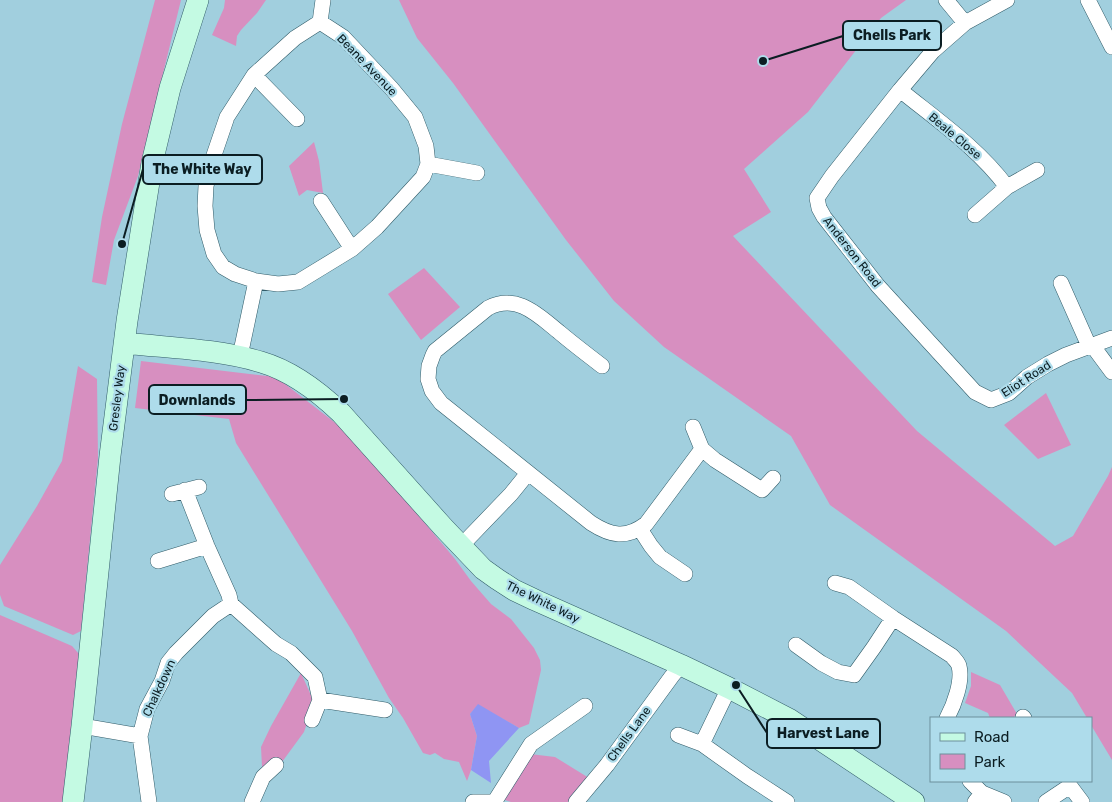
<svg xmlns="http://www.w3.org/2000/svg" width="1112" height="802" font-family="Rubik,sans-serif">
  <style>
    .green { fill: #d78fc0 }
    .water { fill: #8f95f3 }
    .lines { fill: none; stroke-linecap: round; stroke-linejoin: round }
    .street-casing { stroke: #315c69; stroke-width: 16 }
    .secondary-casing { stroke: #315c69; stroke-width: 22 }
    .street { stroke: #fff; stroke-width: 15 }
    .secondary { stroke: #c4fae3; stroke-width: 21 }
    .labels { text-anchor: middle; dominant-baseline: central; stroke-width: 4.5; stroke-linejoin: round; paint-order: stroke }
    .street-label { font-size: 12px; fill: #0b1d22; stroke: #aedceb }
    .leader { fill: none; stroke: #0b1d22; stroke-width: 2 }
    .callout-dot { fill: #0b1d22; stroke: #aedceb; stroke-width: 2 }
    .callout { fill: #aedceb; stroke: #0b1d22; stroke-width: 2 }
    .callout-label { font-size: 14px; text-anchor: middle; font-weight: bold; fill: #0b1d22 }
  </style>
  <rect width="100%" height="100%" fill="#a1cfde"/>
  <path class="green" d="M155,0H181L138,176L114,240L106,285L92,282L102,217L122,124Z
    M225,0H266L257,13L241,30L237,36L236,46L212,35L224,8Z
    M399,0H906L881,18L808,112L744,169L771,212L733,236L917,431L1055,546L1073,536L1108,476L1112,467V760L1091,725V718H1087L1072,693L1006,631L830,505L791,436L664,347L614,301L566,240L453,83L417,38Z
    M314,142L319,161L323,193L307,190L299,196L289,166Z
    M424,268L460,307L421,340L388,294Z
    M141,361L276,377L351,435L455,559L471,581L491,604L511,619L534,648L540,660L541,670L529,724L519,728L478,705L470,714L477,736L471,770L467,781L459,762L444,759L435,753L430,755L423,753L403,718L389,698L352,631L236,443L229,419L135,408Z
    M78,366L97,379L98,458L81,631L73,635L4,606L0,595V565L37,506L62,461Z
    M1046,393L1071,445L1038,459L1004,425Z
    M0,615L72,646L79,654L63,802H0Z
    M971,672L1000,685L1017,714L1013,718H990L988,713L965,703L971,686Z
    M301,673L314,702L304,732L282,762L262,767L261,747L271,726Z
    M530,754L555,757L589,778L571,802H511L505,800L504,797Z"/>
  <path class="water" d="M478,704L519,728L489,761L491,783L471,770L477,736L470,714Z"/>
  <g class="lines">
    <defs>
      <path id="street" d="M946,0L965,23
        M1007,0L965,23L933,51L900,90L832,176L817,198L819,208L824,217L878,286L975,392L991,400L1009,393L1027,377L1048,364L1066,355L1112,338
        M1088,0L1112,47
        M320,22L343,37L392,89L415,117L426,146L428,164L423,177L377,227L352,249L298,282L278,284L256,281L235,274L223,267L214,254L207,230L205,206L206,186L213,158L227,117L254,75L295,38Z
        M320,22L323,0
        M254,75L297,119
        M900,90C937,120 978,148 1007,187
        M428,164L477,173
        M321,201L352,249
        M975,215L1007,187L1037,170
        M1061,283L1089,346
        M1092,345L1112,372
        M240,356L256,281
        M602,366C588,355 573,344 559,332C538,315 517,293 488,308L435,351L433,355L429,366L428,379L432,391L441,403L591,523C611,536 626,539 646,524L702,449L693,427
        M702,449L715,460L762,490L773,478
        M185,490L207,546L229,595L231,604L276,644L291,653L315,677L320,700L312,720
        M172,494L199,487
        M640,529L651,546L660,557L685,574
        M461,546L511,494L528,473
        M158,561L207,546
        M835,583L849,587L893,618L952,656C954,659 958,662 959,666C963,681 954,705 947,718
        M796,645L821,663L838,672L854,675L874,647L893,618
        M320,700L385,710
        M1023,717L1024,718
        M82,726L140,736
        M678,735L702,744L747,776L787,802
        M702,744L729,688
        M970,781L982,793
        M495,801L531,744L585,706
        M149,802L140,736L147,709L162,681L168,663L176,653L213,616L231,604
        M252,802L263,777L276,765
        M473,802H496
        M576,802L607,765L672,676L681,665
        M975,802L982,793L1004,802
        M1046,802L1070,786L1082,802"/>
      <path id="secondary" d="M125,343C169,348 218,349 261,362C292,371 318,391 341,413L443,527L483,569L497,579L514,590L535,600L681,665L729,688L789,719L914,802
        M73,802L82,726L110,456L127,321L152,163L170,88L198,0"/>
    </defs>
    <use href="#street" class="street-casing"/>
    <use href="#secondary" class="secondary-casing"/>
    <use href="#street" class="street"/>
    <use href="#secondary" class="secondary"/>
  </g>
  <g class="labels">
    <g class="street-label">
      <text transform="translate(367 65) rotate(46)">Beane Avenue</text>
      <text transform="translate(955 136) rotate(40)">Beale Close</text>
      <text transform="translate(852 252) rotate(52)">Anderson Road</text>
      <text transform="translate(1026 379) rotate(-33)">Eliot Road</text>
      <text transform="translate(117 398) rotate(-83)">Gresley Way</text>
      <text transform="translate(543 602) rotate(26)">The White Way</text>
      <text transform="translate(159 688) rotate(-65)">Chalkdown</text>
      <text transform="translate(629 734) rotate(-54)">Chells Lane</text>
    </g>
  </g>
  <path class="leader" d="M763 61L843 36M122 244L143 169M344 399L246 400M736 685L767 733"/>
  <g class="callout-dot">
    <circle cx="763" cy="61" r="5"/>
    <circle cx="122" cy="244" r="5"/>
    <circle cx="344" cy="399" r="5"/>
    <circle cx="736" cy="685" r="5"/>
  </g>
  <g class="callout">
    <rect x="843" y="21" width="98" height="29" rx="5"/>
    <rect x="143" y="155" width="119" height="29" rx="5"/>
    <rect x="149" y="385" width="97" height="29" rx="5"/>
    <rect x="767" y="719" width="113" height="29" rx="5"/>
  </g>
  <g class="callout-label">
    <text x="892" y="40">Chells Park</text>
    <text x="202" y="174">The White Way</text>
    <text x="197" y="405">Downlands</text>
    <text x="823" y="738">Harvest Lane</text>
  </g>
  <rect x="930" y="717" width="162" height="65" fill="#aedceb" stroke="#6d909b"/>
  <rect x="940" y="733" width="25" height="8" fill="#c4fae3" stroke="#6d909b"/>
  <text x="974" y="742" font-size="15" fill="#0b1d22">Road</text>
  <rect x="940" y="754" width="25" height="15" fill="#d78fc0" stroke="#6d909b"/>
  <text x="974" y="767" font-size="15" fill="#0b1d22">Park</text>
</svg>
